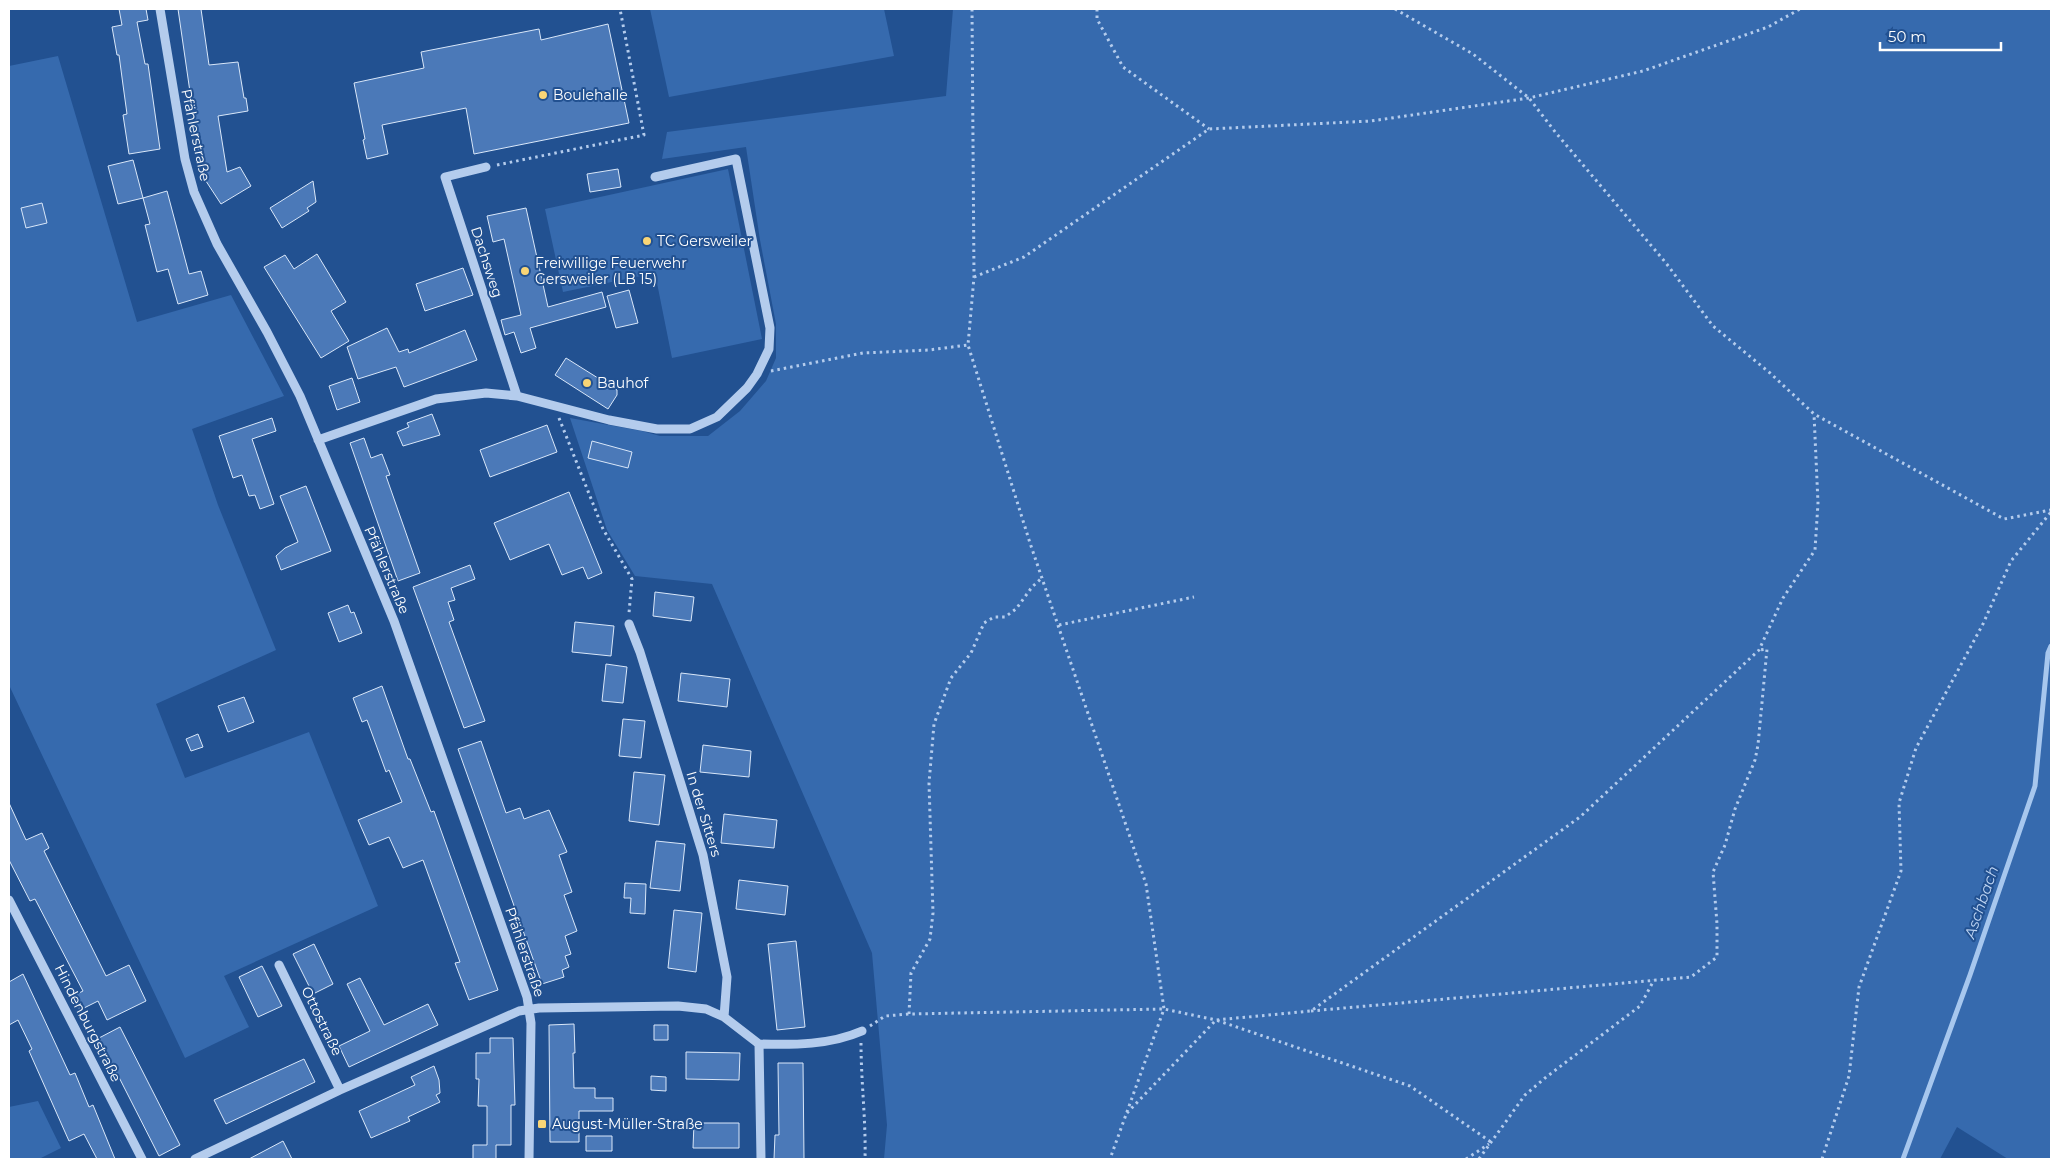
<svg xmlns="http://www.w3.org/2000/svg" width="2060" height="1168" font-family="Montserrat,sans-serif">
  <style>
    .green { fill: #366aae }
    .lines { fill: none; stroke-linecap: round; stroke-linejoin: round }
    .stream { stroke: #a7c7ee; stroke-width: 5 }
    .building { fill: #4b79b8; stroke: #d9e7f9 }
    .path { stroke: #b4cced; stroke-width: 3; stroke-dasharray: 2.5 4; stroke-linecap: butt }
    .minor { stroke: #b4cced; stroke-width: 9 }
    .poi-dot { fill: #f9d576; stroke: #225191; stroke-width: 2 }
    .labels { text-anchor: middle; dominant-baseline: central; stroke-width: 4; stroke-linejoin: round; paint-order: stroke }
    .poi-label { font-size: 14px; fill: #fff; stroke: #225191; text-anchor: start }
    .street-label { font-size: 14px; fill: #fff; stroke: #225191 }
    .water-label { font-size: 15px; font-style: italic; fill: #c0d6f4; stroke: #225191 }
  </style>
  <rect width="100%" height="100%" fill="#225191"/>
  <path class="green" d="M650,9H884L894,56L669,97Z
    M953,9H2051V1159H2008L1957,1127L1940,1159H884L887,1125L872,953L712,584L635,576L607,530L570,418L642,431L660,436H708L740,411L766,381L776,358V324L760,240L746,147L662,159L667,132L946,96Z
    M58,56L137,322L231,295L284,396L192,429L218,505L276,650L156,704L185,778L309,732L378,906L224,976L249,1027L185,1058L9,685V66Z
    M728,169L762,339L672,358L655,273L563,292L545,209Z
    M38,1101L61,1148L39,1159H9V1107Z"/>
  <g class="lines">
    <path class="stream" d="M1903,1159L1970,975L2035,786L2048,653L2051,646"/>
  </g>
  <path class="building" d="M119,9H146L148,20L137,22L145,64H148L160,149L129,154L123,115L127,114L123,85L119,55H117L112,27L122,25Z
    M178,9H201L209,65L238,62L244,98H246L248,111L218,116L227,172L240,167L251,186L221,204L202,175Z
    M608,24L629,123L474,154L466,108L382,125L388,154L367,159L363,140L365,139L354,83L424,68L421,52L539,29L541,40Z
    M133,160L143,198L167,191L189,274L201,271L208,295L178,304L168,269L157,272L145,225L150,224L143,198L118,204L108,166Z
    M618,169L621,187L590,192L587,174Z
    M313,181L316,202L307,208L309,211L282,228L270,208Z
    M42,203L47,223L26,228L21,208Z
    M526,208L548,307L602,292L606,307L530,328L536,348L521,353L514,332L505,335L501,320L521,315L504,239L493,242L487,216Z
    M317,254L346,302L331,311L349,341L321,358L264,267L285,255L294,269Z
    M463,268L473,295L425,311L416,284Z
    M629,290L638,323L616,328L607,296Z
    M387,328L399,352L408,349L409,353L465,330L477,360L404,387L396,367L358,379L347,347Z
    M566,358L617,390V395L608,409L555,375Z
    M352,378L360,402L337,410L329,386Z
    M432,414L440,435L403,446L397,432L409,427L407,423Z
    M272,418L276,431L252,439L274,504L260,509L255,495L249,496L242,475L233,478L219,436Z
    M547,425L557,452L490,477L480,450Z
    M364,438L371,458L382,454L390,475L386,476L420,573L398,581L350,443Z
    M592,441L632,452L628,468L588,458Z
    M306,486L331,551L281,570L276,556L285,548L298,542L280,496Z
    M569,492L602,573L588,579L583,567L562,575L549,544L510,560L494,523Z
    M470,565L475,579L451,588L455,600L448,602L454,620L449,622L485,721L464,728L413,587Z
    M655,592L694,597L691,621L653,616Z
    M348,605L351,613L354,612L362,633L339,642L328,613Z
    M575,622L614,626L611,656L572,652Z
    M606,664L627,667L623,703L602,701Z
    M681,673L730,679L727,707L678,701Z
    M382,686L408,759H410L431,812L434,811L498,990L469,1000L455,963L460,962L423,860L403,868L389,837L369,845L358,820L402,802L389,770L386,772L367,720L362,722L353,698Z
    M244,697L254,722L228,732L218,706Z
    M623,719L645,721L641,758L619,756Z
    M198,734L203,747L191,751L186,739Z
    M481,741L506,813L520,808L524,819L549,810L567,852L559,855L572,892L564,895L577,931L565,936L571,954L565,956L569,967L562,970L564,977L542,984L458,749Z
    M703,745L751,751L749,777L700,772Z
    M634,772L665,775L659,825L629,821Z
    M9,803L26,840L42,833L49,848L44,851L106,976L129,965L146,1001L107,1020L98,1001L80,1010L73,996L83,991L35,899L30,901L9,860Z
    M724,814L777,820L774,848L721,843Z
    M656,841L685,844L680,891L650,888Z
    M739,880L788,886L785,915L736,909Z
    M625,883L646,884L645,914L630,913L631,898H624Z
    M674,910L702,913L696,972L668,968Z
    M796,941L805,1027L777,1030L768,944Z
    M314,944L333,984L313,994L293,954Z
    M262,966L282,1006L258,1017L239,977Z
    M23,974L70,1075L75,1073L89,1107L93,1105L115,1159H97L84,1134L69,1141L29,1051L32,1049L18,1020L9,1025V982Z
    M360,978L384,1025L428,1004L438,1025L349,1067L339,1046L370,1031L347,984Z
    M574,1024L575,1053H573L574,1088H595V1098H613V1111H579V1142H550L549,1025Z
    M654,1025H668V1040H654Z
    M120,1027L180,1145L159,1156L99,1038Z
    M490,1038H513L515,1105H511V1145H496V1159H473V1145H487V1106H478L479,1079H476V1053H490Z
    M686,1052L740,1053L739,1080L686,1079Z
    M304,1059L315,1082L226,1124L214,1100Z
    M778,1063H803L804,1159H774L775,1135H779Z
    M434,1066L439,1080L440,1093L436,1095L440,1102L408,1117L410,1121L371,1138L359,1111L415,1085L411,1077Z
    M651,1076L666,1077V1091L651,1090Z
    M694,1123H739V1148H693Z
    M586,1136H612V1151H586Z
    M283,1141L292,1159H249Z"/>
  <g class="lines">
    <path class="path" d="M972,9L974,277L968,345L1030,543L1146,884L1164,1009L1110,1159
      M1097,9V19L1123,67L1209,129
      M1395,9L1473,54L1529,98L1556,133L1666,263L1713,326L1770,373L1814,414L2004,519L2051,510
      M497,165L644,135L620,9
      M974,277L1024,257L1209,129L1371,121L1529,98L1643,71L1768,27L1800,9
      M771,371L863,353L929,350L968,345
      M559,418L603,529L632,579L629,613
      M1059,625L1194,597
      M1311,1011L1691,977L1717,957V924L1713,872L1725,845L1735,809L1755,760L1758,745L1767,649L1760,650
      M909,1014L911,973L930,939L933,913L929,783L934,724L951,678L971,653L984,623L994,617H1005L1016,609L1032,587L1043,577
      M870,1026L885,1016L909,1014L1164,1009L1216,1020L1311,1011L1580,817L1759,650L1783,598L1815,550L1818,503L1814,414
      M861,1043C861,1082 866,1120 865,1159
      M1127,1113L1216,1020L1410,1086L1491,1142
      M1466,1159L1489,1144
      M1479,1159L1525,1095L1545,1078L1640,1006L1654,980
      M1822,1159L1849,1076L1859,987L1901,871L1899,803L1916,748L1983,624L2011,561L2051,512"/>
    <path class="minor" d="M160,9L185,159L194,192L217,244L267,332L300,396L394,621L527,997L531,1023L529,1159
      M486,167L445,177L517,396
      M318,440L436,399L486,393L517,396L609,420L657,429H690L717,417L747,388L757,374L769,349L770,328L736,159L655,177
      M629,624L640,652L703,855L727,977L724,1017
      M9,900L142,1159
      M279,965L340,1090
      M759,1044C794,1045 830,1045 862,1031
      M195,1159L340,1090L519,1011L539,1008L678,1006L706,1009L724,1017L759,1044L761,1159"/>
  </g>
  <g class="poi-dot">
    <circle cx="543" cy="95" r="5"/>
    <circle cx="647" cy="241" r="5"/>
    <circle cx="525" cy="271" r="5"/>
    <circle cx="587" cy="383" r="5"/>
    <rect x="537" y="1119" width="10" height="10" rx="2.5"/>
  </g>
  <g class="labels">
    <g class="poi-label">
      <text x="553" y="95">Boulehalle</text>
      <text x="657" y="241">TC Gersweiler</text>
      <text x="535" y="263">Freiwillige Feuerwehr<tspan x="535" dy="16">Gersweiler (LB 15)</tspan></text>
      <text x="597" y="383">Bauhof</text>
      <text x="552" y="1124">August-Müller-Straße</text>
    </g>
    <g class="street-label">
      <text transform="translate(196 135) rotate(78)">Pfählerstraße</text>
      <text transform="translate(487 262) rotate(72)">Dachsweg</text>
      <text transform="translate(387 570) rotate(67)">Pfählerstraße</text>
      <text transform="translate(704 814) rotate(73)">In der Sitters</text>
      <text transform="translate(525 952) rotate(71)">Pfählerstraße</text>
      <text transform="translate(322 1021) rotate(64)">Ottostraße</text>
      <text transform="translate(88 1023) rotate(63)">Hindenburgstraße</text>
    </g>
    <g class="water-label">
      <text transform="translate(1981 902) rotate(-71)">Aschbach</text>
    </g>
  </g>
  <rect width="2060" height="1168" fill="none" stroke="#ffffff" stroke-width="20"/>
  <path d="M1880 42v8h121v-8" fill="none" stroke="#ffffff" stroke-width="2.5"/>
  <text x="1888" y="42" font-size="15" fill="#ffffff" stroke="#225191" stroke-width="4" paint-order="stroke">50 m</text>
</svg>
